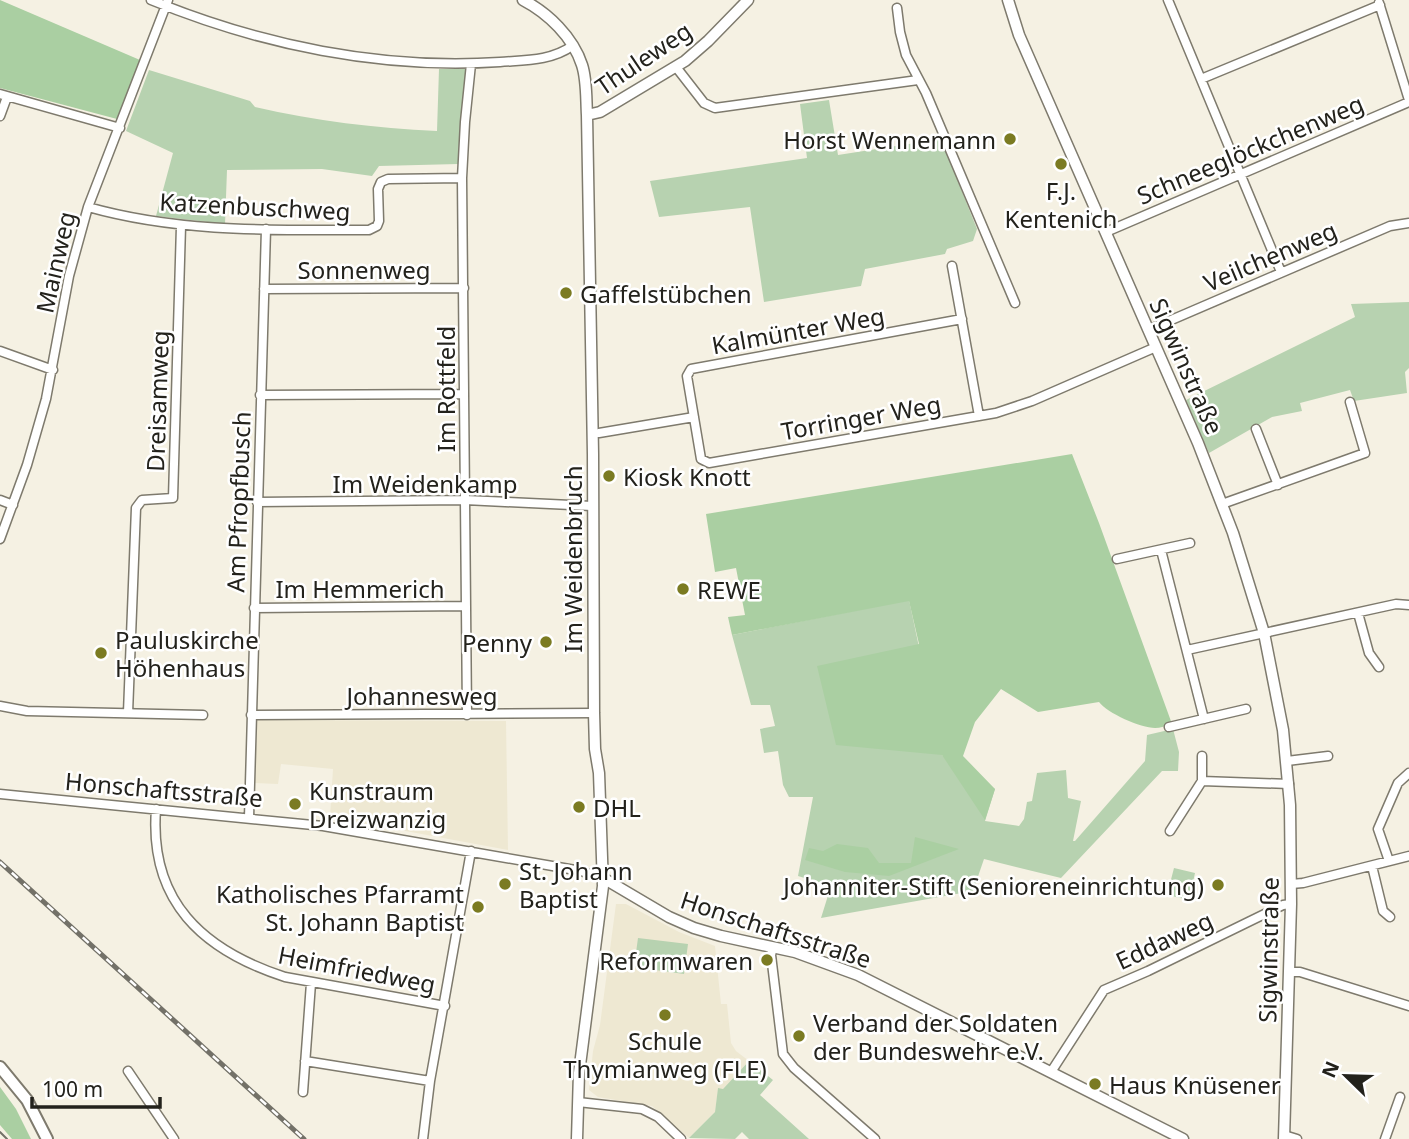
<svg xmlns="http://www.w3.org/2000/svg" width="1409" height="1139" font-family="'Noto Sans',sans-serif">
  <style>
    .built { fill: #eee8d2 }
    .green { fill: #b7d2b0 }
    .forest { fill: #aacfa2 }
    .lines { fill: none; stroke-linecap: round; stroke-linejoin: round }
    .minor-casing { stroke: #7e7a6d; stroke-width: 11 }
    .tertiary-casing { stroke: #7e7a6d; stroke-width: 13 }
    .secondary-casing { stroke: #7e7a6d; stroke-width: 14 }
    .minor { stroke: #fff; stroke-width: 8 }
    .tertiary { stroke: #fff; stroke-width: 10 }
    .secondary { stroke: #fff; stroke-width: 10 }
    .tram { stroke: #737168; stroke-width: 2 }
    .rail-casing { stroke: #737168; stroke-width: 5 }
    .rail { stroke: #fff; stroke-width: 2.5; stroke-dasharray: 8; stroke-linecap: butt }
    .poi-dot { fill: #7b7b22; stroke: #fff; stroke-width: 2.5 }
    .labels { text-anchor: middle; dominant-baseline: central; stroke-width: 5; stroke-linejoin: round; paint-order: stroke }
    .street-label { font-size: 24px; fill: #23221c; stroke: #fff }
    .poi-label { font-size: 24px; fill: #23221c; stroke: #fff; text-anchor: start }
  </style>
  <rect width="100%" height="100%" fill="#f5f1e3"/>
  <path class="built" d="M257,720L506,721L508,850L330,817L333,769L281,764L278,784L255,783Z
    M616,904H626L679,932L715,946L721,1004H727L731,1043L736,1051L749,1061L723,1089H718L715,1112L689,1138L652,1106L598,1097L589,1090L593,1051L600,1025Z"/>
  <path class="green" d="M439,69H468L458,164L379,166L372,176L322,169L227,170L225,224L156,216L173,153L126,131L149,70L250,101L255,107C316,121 375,128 437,131Z
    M829,100L838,155L941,139L977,229L973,241L947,249L945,254L865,269L861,286L764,302L750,207L659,217L650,181L807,158L800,104Z
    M1409,302V368L1405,372L1407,393L1354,401L1350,390L1300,403L1302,411L1272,417L1209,453L1186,400L1355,317L1351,304Z
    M909,600L942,755L995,789L985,821L1019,826L1024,819L1027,802L1032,801L1037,773L1066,770L1068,798L1081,801L1073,841H1075L1145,761L1147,735L1173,729L1179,752L1178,771H1162L1061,878L984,859L973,891L821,918L831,886L798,876L813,797H789L783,785L778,751L764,753L760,729L775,726L770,705H751L732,635Z
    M1174,868L1195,873L1189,900L1167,895Z
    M638,938L688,944L684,974L634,967Z
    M749,1061L773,1080L760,1095L809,1139H749L742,1132L735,1139L689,1138L715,1112L718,1088L723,1089Z"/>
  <path class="forest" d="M0,0L140,60L117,119L0,88Z
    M1072,454L1099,523L1172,724C1166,726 1160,728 1155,728C1141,728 1107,713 1099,702L1038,712L1001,689L975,722L963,756L995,789L985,820L942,755L836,745L817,666L919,644L909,601L732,635L728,617L745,615L736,568L715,572L706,514Z
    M915,837L959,849L889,876L845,872L805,860L809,848L823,851L837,844L868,848L879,863H911Z
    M0,1087L16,1109L31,1139H12L0,1125Z"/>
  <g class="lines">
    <defs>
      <path id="minor" d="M151,0C261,45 381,70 500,62C524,60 551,61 572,46
        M1168,0L1281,272
        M1379,3L1409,100
        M897,8L900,32L906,55L926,93L1015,303
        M676,67L704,103L715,108L918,80
        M1201,79L1380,5
        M0,94L120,128
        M0,116L7,97
        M88,207C180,233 274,230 369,230L377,226L379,221L378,189L381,182L388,179L462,178
        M1106,232L1409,102
        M952,266L979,416
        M264,289L464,288
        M962,319L691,369L687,376L701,459L709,463L996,413L1032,401L1156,347
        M1148,330L1390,226L1409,223
        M0,351L53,370
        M260,395L464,394
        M1256,429L1278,485
        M599,433L694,417
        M0,500L13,505
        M257,502L465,500L592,506
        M1222,504L1365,453L1350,402
        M0,539L27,465L46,399L69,276L88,207L168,0
        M1161,550L1204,719
        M1117,559L1190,543
        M254,608L466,606
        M1358,613L1369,653L1379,667
        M1187,650L1396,604L1409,605
        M0,706L27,711L203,715
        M128,713L136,508L142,500L173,498L181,226
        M251,715L594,713
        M467,715L462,178L465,122L471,64
        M1169,727L1246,709
        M1287,761L1328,756
        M1202,781V756
        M0,794L323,826L581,871L603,878
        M156,809C149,901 202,950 285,977L445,1006
        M249,818L266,229
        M1170,831L1202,781L1289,784
        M1389,861L1378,829L1398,783L1409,773
        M1372,866L1383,911L1390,917
        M1291,884L1303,883L1409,856
        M773,947L771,955L783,1054L794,1068L875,1139
        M1289,972H1300L1409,1006
        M305,1061L430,1081
        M128,1071L174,1139
        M1051,1072L1104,990L1148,971L1283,905L1291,904
        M303,1092L311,983
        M578,1102L642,1109L658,1117L681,1139
        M1284,1135L1297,1139
        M423,1139L430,1081L471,851
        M1385,1139L1400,1097"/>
      <path id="tertiary" d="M523,0C548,13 573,37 582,65C587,80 586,99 587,115L593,454L594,713L595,749L599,773L603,886L579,1073L577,1139
        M1008,0L1019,35L1198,443L1233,533L1264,633L1283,730L1290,805L1291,904L1284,1139
        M587,115L600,112L685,61L708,41L748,0
        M603,878L669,917L694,928L721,936L795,952L858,975L1183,1139"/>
      <path id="secondary" d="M0,1067L27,1100L47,1139"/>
    </defs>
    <use href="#minor" class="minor-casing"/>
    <use href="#tertiary" class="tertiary-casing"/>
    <use href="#secondary" class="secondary-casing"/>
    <use href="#minor" class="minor"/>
    <use href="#tertiary" class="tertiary"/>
    <use href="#secondary" class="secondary"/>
    <path class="tram" d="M0,1132L7,1139"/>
    <defs>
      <path id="rail" d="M0,862L304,1139"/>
    </defs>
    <use href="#rail" class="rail-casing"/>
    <use href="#rail" class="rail"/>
  </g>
  <g class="poi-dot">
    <circle cx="1010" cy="139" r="7"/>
    <circle cx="1061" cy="164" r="7"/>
    <circle cx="566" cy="293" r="7"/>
    <circle cx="609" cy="476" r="7"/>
    <circle cx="683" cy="589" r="7"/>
    <circle cx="546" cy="642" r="7"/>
    <circle cx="101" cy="653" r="7"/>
    <circle cx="295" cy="804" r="7"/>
    <circle cx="579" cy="807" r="7"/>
    <circle cx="505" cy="884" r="7"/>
    <circle cx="1218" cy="885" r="7"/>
    <circle cx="478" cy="907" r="7"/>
    <circle cx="767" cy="960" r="7"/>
    <circle cx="665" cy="1015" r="7"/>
    <circle cx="799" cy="1036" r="7"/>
    <circle cx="1095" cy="1084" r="7"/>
  </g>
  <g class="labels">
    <g class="street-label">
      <text transform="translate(643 58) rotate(-34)">Thuleweg</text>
      <text transform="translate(1250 149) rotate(-23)">Schneeglöckchenweg</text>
      <text transform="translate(255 206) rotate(3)">Katzenbuschweg</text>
      <text transform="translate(1270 256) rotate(-23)">Veilchenweg</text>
      <text transform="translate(55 262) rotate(-77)">Mainweg</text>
      <text x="364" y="269">Sonnenweg</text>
      <text transform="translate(798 330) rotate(-10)">Kalmünter Weg</text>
      <text transform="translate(1187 366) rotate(66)">Sigwinstraße</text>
      <text transform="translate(445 389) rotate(-90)">Im Rottfeld</text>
      <text transform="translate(157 401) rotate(-88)">Dreisamweg</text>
      <text transform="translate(861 417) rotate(-10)">Torringer Weg</text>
      <text x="425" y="483">Im Weidenkamp</text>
      <text transform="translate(238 502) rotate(-88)">Am Pfropfbusch</text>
      <text transform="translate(572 559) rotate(-90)">Im Weidenbruch</text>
      <text x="360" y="588">Im Hemmerich</text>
      <text x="422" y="695">Johannesweg</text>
      <text transform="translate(164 789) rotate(5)">Honschaftsstraße</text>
      <text transform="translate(776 929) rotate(18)">Honschaftsstraße</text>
      <text transform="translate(1164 940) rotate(-25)">Eddaweg</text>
      <text transform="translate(1268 950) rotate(-89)">Sigwinstraße</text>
      <text transform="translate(357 969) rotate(11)">Heimfriedweg</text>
    </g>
    <g class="poi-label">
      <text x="996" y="139" text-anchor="end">Horst Wennemann</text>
      <text x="1061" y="190" text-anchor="middle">F.J.<tspan x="1061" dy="28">Kentenich</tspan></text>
      <text x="580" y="293">Gaffelstübchen</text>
      <text x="623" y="476">Kiosk Knott</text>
      <text x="697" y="589">REWE</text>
      <text x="115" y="639">Pauluskirche<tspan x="115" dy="28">Höhenhaus</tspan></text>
      <text x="532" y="642" text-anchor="end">Penny</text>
      <text x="309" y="790">Kunstraum<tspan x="309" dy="28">Dreizwanzig</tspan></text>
      <text x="593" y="807">DHL</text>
      <text x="519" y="870">St. Johann<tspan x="519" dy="28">Baptist</tspan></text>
      <text x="1204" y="885" text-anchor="end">Johanniter-Stift (Senioreneinrichtung)</text>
      <text x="464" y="893" text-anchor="end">Katholisches Pfarramt<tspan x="464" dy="28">St. Johann Baptist</tspan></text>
      <text x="753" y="960" text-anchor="end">Reformwaren</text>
      <text x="813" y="1022">Verband der Soldaten<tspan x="813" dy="28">der Bundeswehr e.V.</tspan></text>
      <text x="665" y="1040" text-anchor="middle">Schule<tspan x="665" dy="28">Thymianweg (FLE)</tspan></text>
      <text x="1109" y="1084">Haus Knüsener</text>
    </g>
  </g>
  <g transform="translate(1346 1076) rotate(293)" stroke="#ffffff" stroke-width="5" paint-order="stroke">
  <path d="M0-5L12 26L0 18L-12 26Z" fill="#23221c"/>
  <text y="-10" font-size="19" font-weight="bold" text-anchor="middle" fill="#23221c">N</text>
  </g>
  <path d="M32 1097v10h128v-10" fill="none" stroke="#23221c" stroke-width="3.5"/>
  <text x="42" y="1097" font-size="21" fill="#23221c" stroke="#ffffff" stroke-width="5" paint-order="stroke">100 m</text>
</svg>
